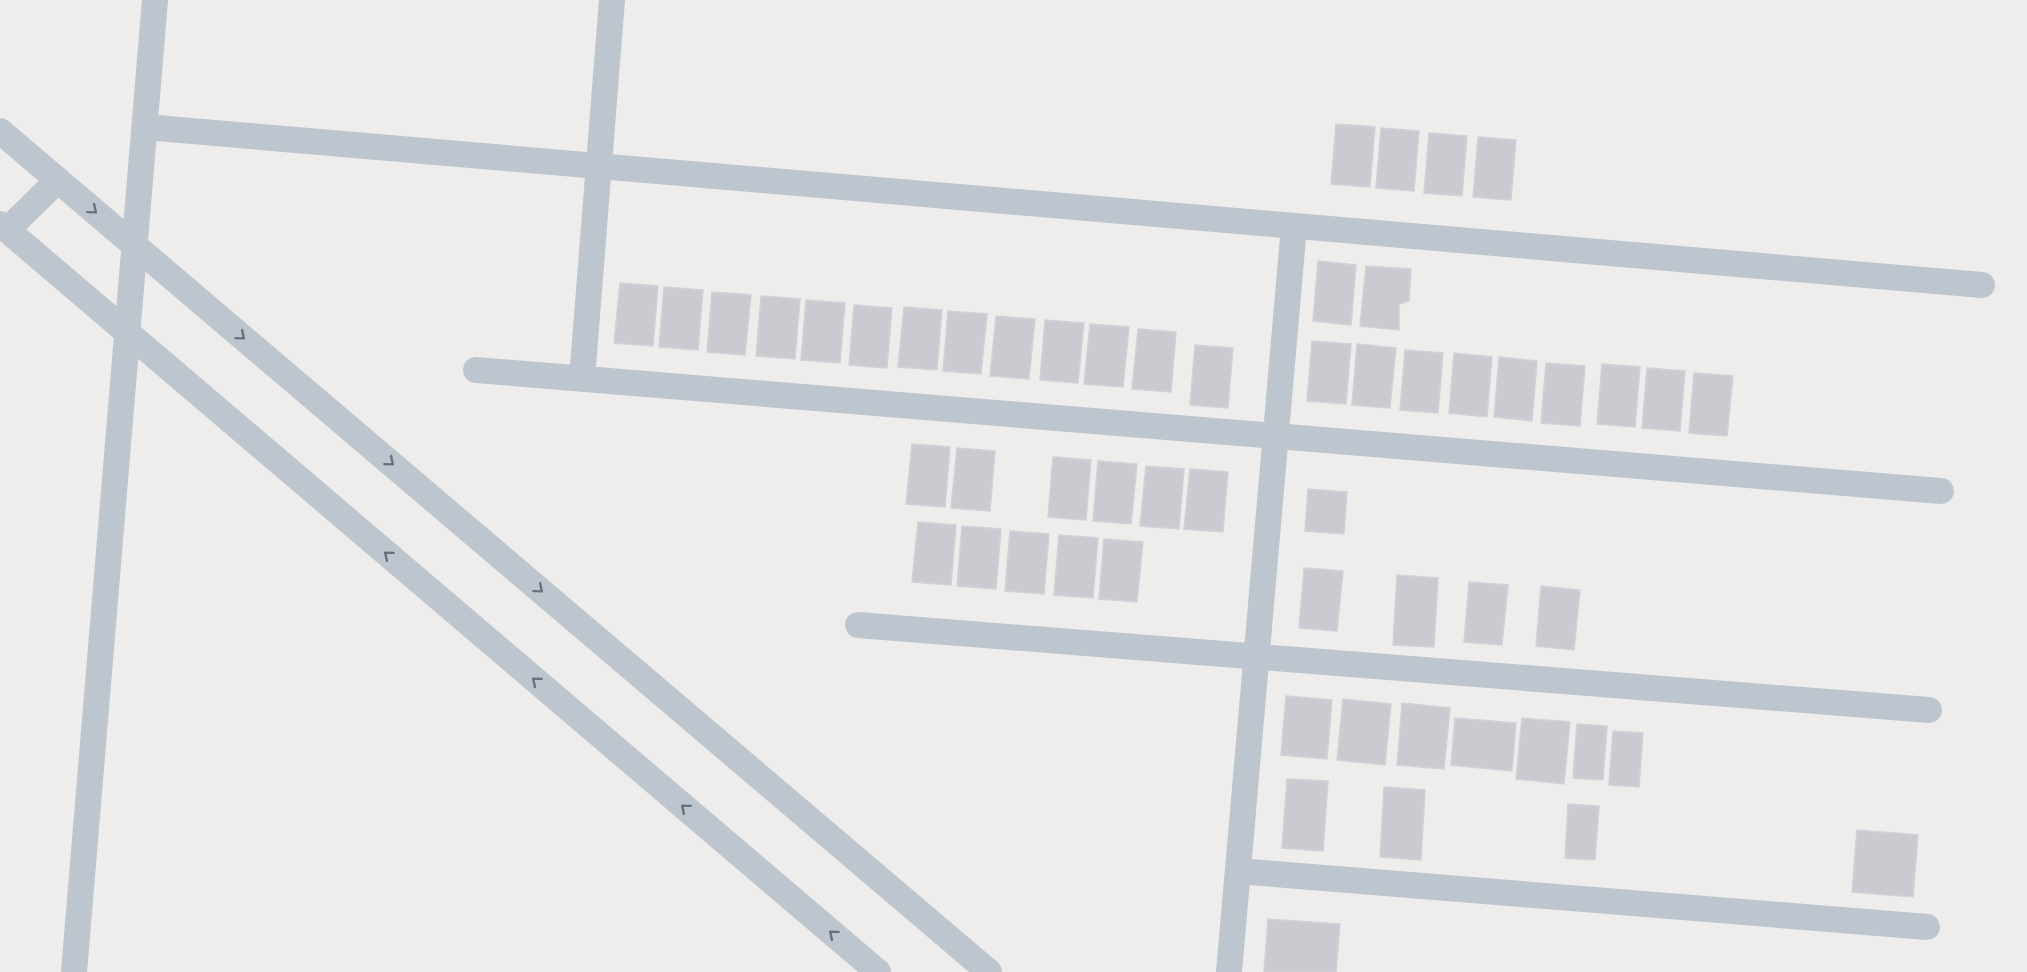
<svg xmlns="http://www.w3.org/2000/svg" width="2027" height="972" font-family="Jost,sans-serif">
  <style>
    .building { fill: #c9cbd1; stroke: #d0d2d8; stroke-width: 1.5 }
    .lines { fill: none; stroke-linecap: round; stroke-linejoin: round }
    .minor { stroke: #bdc6cf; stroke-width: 26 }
    .oneway { stroke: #69727c }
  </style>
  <rect width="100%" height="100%" fill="#efecec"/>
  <path class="building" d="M1336,124L1375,127L1370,187L1331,184Z
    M1381,128L1419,131L1414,191L1376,188Z
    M1429,133L1467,136L1462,196L1424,193Z
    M1478,137L1516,140L1511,200L1473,197Z
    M1318,261L1356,265L1351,325L1313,321Z
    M1366,266L1411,269L1409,301L1399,304V330L1360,326Z
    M620,283L658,286L653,346L614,343Z
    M664,287L703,290L698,350L659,347Z
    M712,292L751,295L745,355L707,352Z
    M761,296L800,299L795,359L756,356Z
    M806,300L845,303L840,363L801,360Z
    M854,305L892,308L887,368L849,365Z
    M904,307L942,310L937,370L898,367Z
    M948,311L987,314L981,374L943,371Z
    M996,316L1035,319L1029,379L990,376Z
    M1045,320L1084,323L1078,383L1040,380Z
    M1090,324L1129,327L1123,387L1084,384Z
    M1138,329L1176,332L1171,392L1132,389Z
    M1312,341L1351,344L1346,404L1307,401Z
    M1357,344L1396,348L1390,408L1352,405Z
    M1195,345L1233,348L1228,408L1190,405Z
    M1405,350L1443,353L1438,413L1400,410Z
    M1454,353L1492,357L1487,417L1449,413Z
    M1499,357L1537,361L1532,421L1494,417Z
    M1546,363L1585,366L1580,426L1541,423Z
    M1602,364L1640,367L1635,427L1597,424Z
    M1647,368L1685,371L1680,431L1642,428Z
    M1694,373L1733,376L1727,436L1689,433Z
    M912,444L950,447L945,507L906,504Z
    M957,448L995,451L990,511L951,508Z
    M1053,457L1091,460L1086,520L1048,517Z
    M1098,461L1137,464L1131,524L1093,521Z
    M1146,466L1184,469L1179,529L1140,526Z
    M1190,469L1228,472L1223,532L1184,529Z
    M1308,489L1347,492L1344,534L1305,531Z
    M918,522L956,525L951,585L912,582Z
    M962,526L1001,529L996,589L957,586Z
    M1010,531L1049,534L1044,594L1005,591Z
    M1059,535L1098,538L1093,598L1054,595Z
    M1104,539L1143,542L1137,602L1099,599Z
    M1304,568L1343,571L1337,631L1299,628Z
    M1397,575L1438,578L1434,647L1393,645Z
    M1469,582L1508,585L1502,645L1464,642Z
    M1541,586L1580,590L1574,650L1536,646Z
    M1286,696L1332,700L1327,759L1281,755Z
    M1343,699L1391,704L1385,765L1337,760Z
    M1402,703L1450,708L1444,769L1397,765Z
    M1455,718L1516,723L1512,771L1451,765Z
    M1522,718L1570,722L1564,784L1516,779Z
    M1577,724L1607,726L1603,780L1573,778Z
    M1613,731L1643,733L1639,787L1609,785Z
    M1287,779L1328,781L1323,851L1282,848Z
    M1384,787L1425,790L1421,860L1380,857Z
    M1568,804L1599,806L1595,860L1565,858Z
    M1857,830L1918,835L1913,897L1852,892Z
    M1268,919L1340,924L1336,972H1264Z"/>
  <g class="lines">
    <path class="minor" d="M145,127L1982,285
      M0,131L989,972
      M0,224L878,972
      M7,230L58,180
      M476,370L1941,491
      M582,379L612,0
      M858,625L1929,710
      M1238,871L1927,927
      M74,972L155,0
      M1229,972L1294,226"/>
  </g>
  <defs><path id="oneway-chevron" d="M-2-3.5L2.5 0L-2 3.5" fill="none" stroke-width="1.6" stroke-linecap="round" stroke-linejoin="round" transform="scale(1.5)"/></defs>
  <g class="oneway">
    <use href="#oneway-chevron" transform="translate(93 210) rotate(40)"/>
    <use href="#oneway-chevron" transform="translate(241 336) rotate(40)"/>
    <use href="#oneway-chevron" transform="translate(390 462) rotate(40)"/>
    <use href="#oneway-chevron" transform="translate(388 555) rotate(-140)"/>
    <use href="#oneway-chevron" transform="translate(539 589) rotate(40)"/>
    <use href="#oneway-chevron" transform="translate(536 681) rotate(-140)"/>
    <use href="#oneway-chevron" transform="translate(685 808) rotate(-140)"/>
    <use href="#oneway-chevron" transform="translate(833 934) rotate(-140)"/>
  </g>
</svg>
